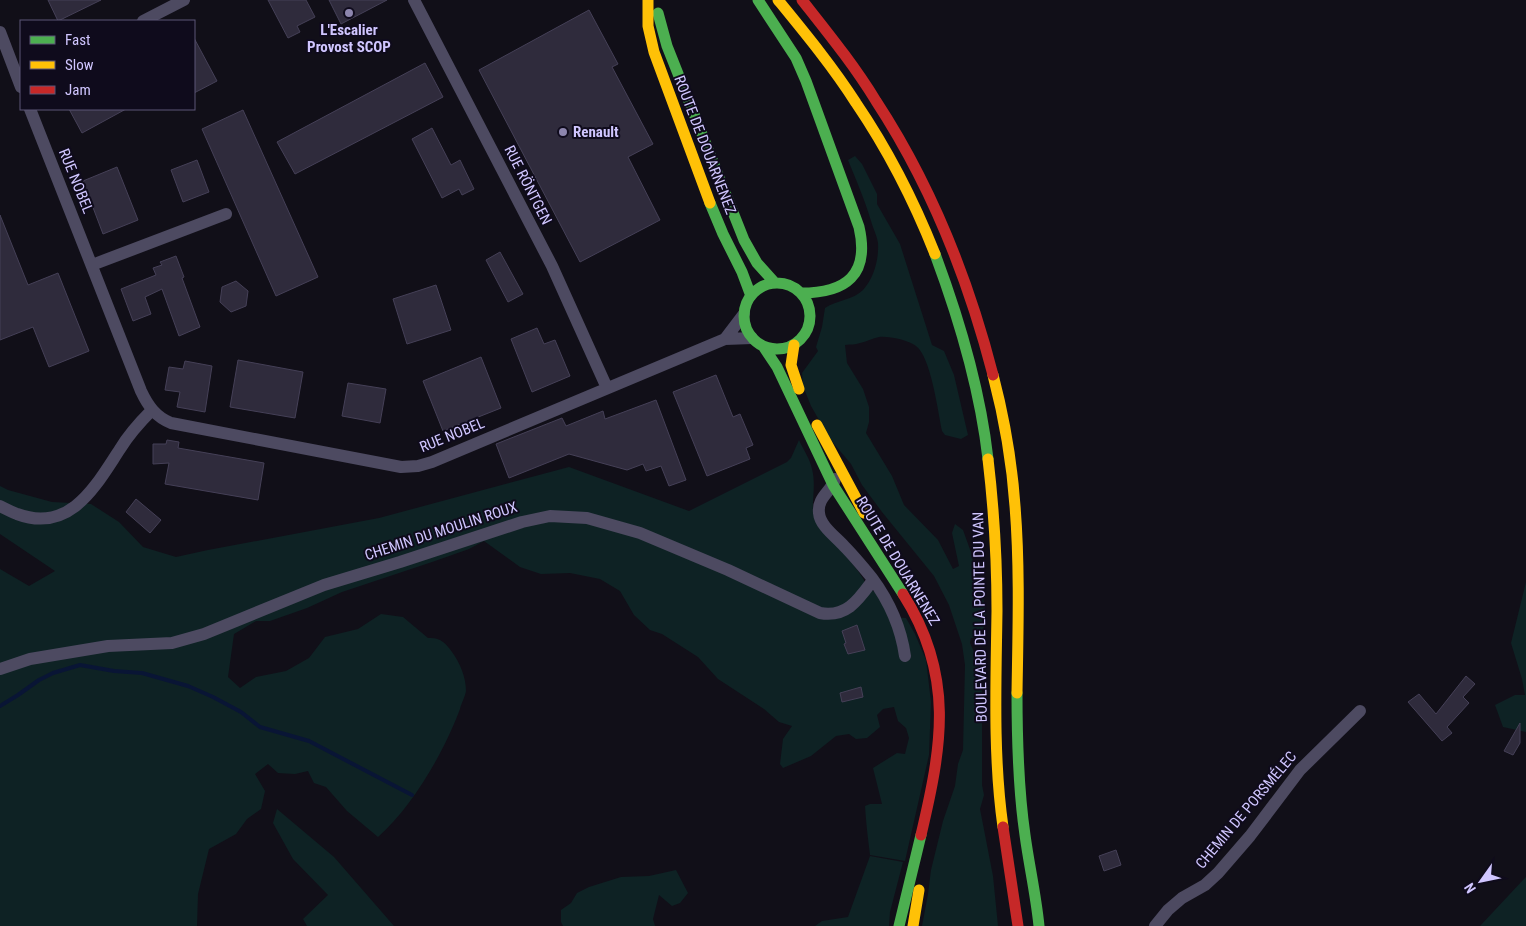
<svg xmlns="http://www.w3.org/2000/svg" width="1526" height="926" font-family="'Roboto Condensed',sans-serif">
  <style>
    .green { fill: #0e2224 }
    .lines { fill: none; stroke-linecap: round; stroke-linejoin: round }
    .stream { stroke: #091535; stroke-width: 4 }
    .building { fill: #2f2b3c; stroke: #454057 }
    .street { stroke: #4d4a61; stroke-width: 12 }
    .fast { stroke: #4caf50; stroke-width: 11 }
    .slow { stroke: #ffc107; stroke-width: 11 }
    .jam { stroke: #c62828; stroke-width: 11 }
    .poi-dot { fill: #8d86ae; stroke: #0f0b1c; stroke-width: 2 }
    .labels { text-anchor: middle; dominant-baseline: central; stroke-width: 4; stroke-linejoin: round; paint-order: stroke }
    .poi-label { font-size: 15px; font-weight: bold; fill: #d0c6ff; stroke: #0f0b1c }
    .street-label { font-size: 15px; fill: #d0c6ff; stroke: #0f0b1c }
  </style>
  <rect width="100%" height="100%" fill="#110f18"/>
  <path class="green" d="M855,156L862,164L877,194V204L900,244L932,345L944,351L954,375L968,435L961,439L945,435L942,431C938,412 931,357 916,346C908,340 889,336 879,337C873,338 866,342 860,343C855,345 851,344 845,345L847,363L863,389L869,407V422L866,433L892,476L904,505L938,540L953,569L959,566L952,533L955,524L963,530L972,555L974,570L983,598L986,612L982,638H971L970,643L982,670V785L984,795L980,809L993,876L998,926H922L928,894L931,870L943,821L955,786L958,764L963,750L965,665L962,644L949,605L934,576L882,512L862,485L851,464L830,439L811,406L803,386L802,373L818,351L816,347L822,327L825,308C837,300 853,300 863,290C874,278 879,259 878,243C877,236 873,228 871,221C865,200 856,180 848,160Z
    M799,440C803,449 810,459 812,469C816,484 812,499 813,513L858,571L864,580L865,587L875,592L891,617L906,618L915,634L926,660L931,702L929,755L905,861L870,855C868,839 866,823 865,806L870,804H882L873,768L897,753L905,754L909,738L906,728L898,721L894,707L883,709L877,715L880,727L867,738L856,739L849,734L836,736L811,756L783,768L780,764L783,739L792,726L779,722L764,709L718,679L698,657L662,634L650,630L634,615L620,591L600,579L570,573L541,574L520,567L484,541L469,549L435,561L342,592L307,608L270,621H256L234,634L228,677L240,688L256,677L286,671L309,658L325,637L358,629L381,614L403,617L428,638C440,637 446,643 452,652C460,663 466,677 466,691C465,697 461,704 460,709C444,752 413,806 378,837L347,811L326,787L314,783L308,771L295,774L278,773L268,764L255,774L265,791L261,809L247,819L236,834L209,849L198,894L197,926H0V569L29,586L55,571L0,534V486L8,490L52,502L91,504L119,522L143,547L176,557L208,550L379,518L569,467L689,511L787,462L791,458Z
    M1526,582V732L1503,727L1495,705L1515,695H1525L1522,679L1511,643Z
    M277,809L334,857L394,926H307L303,919L328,895L293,859L273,823Z
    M870,856L903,862L890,912L889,926H815L822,921L848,917Z
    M676,870L688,893L680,903L672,906L659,895L653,919L655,926H563L561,922V910L571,903L577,893L589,887L621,877L649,876Z
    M1526,877V926H1480L1523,880Z"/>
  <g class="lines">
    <path class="stream" d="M0,706L18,695L39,680L53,673L80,665L114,671L142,673L188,686L213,697L241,712L260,727L309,741L412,795"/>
  </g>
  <path class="building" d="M48,0H101L58,21Z
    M268,0H306L315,17L297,26L300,32L288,38Z
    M329,0H387L341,24Z
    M589,10L618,64L612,67L653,144L628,157L660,220L580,262L479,70Z
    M194,38L217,81L194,93Z
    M425,63L443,97L295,174L277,142Z
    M69,109H126L82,133Z
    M243,110L318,277L276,296L202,129Z
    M432,128L451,165L460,160L474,189L462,195L459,189L442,198L412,139Z
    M197,160L209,192L183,202L171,170Z
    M117,167L138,220L103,234L83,181Z
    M0,215L28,285L58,273L89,351L49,367L33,327L0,340Z
    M500,252L523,294L508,302L486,260Z
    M176,256L184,277L182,278L200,327L179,336L162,289L145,297L151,314L133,321L121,289L156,275L153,268L162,265L160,262Z
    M236,281L248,291L246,306L231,312L220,302L222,287Z
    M436,285L451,330L407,344L393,299Z
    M537,328L544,344L555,340L570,376L532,392L511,339Z
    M481,357L501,408L443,431L423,381Z
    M238,360L303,372L295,418L230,407Z
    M185,361L212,366L205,412L177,407L180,392L165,390L169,367L183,369Z
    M716,375L733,417L740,414L753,445L746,448L750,459L707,476L673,392Z
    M348,383L386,389L380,423L342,416Z
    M656,400L686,480L669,486L661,466L646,471L643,464L627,470L569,454L509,478L496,444L562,418L566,426L603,411L605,419Z
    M167,440L179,442L178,448L264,463L258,500L165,484L169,463L153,464V444H166Z
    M136,499L161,520L150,533L126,512Z
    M857,625L865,650L848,654L844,644L846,643L842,631Z
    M1466,676L1475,684L1463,697L1469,703L1447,727L1452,733L1442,741L1408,702L1419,694L1436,714Z
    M861,687L863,697L842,702L840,693Z
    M1520,723V743L1513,755L1504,751Z
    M1116,850L1121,865L1104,871L1099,856Z"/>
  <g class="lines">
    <path class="street" d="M414,0L552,266L607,388
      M143,21L184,0
      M0,32L21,87
      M30,109L141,391C148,406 156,417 171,423L401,467L418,466L432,462L725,339L752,338
      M92,265L226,214
      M725,339L744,314
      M835,479C832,491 817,497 819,513C820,526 836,537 844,546C854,556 863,567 872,578C889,601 901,628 905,656
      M0,506C6,509 12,512 17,514C71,534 96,485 120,449C129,434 140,422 152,410
      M0,669L30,659L108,646L172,643L204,634L324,585L400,562L522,522L550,516L587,518L640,533L728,570L820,613C847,618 859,599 873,580
      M1155,926L1168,910L1182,898L1205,885L1218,873L1250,836L1300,770L1360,711"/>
    <path class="fast" d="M758,0L796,58L806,81L859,227C870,275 846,293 801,293
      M658,13L667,46L744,240L757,263L775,283
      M710,203L723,234L742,272L751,296
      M935,254C960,321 980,388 988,459
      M744 316a33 33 0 1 1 66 0a33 33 0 1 1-66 0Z
      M763,346L777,367L833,485L903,594
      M1017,693C1017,740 1018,787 1025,835C1029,865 1036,895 1039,926
      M899,926L921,835"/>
    <path class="slow" d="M648,0V26L654,52L710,203
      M778,0C805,33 833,67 856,103C888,150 914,201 935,254
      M794,345L791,365L799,389
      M993,375C1004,417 1012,463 1015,506C1020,568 1018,631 1017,693
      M817,425L864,513
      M988,459C994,510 997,561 997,611C996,683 993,756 1003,827
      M913,926L919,890"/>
    <path class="jam" d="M802,0C828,33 854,65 876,101C931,185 968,278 993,375
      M903,594C955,676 942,746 921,835
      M1003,827L1018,926"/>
  </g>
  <g class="poi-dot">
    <circle cx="349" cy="13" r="5"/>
    <circle cx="563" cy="132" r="5"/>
  </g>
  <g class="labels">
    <g class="poi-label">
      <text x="349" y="30">L'Escalier<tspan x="349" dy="17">Provost SCOP</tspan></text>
      <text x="573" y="132" text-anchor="start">Renault</text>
    </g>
    <g class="street-label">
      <text transform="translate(705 145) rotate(69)">ROUTE DE DOUARNENEZ</text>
      <text transform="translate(76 181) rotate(68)">RUE NOBEL</text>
      <text transform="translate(528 185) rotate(63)">RUE RÖNTGEN</text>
      <text transform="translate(452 435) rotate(-22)">RUE NOBEL</text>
      <text transform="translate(441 531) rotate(-18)">CHEMIN DU MOULIN ROUX</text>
      <text transform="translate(898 561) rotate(59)">ROUTE DE DOUARNENEZ</text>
      <text transform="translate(980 617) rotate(-91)">BOULEVARD DE LA POINTE DU VAN</text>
      <text transform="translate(1246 810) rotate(-50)">CHEMIN DE PORSMÉLEC</text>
    </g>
  </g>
  <rect x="20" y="20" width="175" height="90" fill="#0f0b1c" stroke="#5c5677"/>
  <rect x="30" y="36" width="25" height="8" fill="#4caf50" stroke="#5c5677"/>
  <text x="65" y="45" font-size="15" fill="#d0c6ff">Fast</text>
  <rect x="30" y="61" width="25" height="8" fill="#ffc107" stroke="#5c5677"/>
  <text x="65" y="70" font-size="15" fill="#d0c6ff">Slow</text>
  <rect x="30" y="86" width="25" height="8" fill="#c62828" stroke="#5c5677"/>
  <text x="65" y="95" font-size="15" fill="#d0c6ff">Jam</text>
  <g transform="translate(1481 881) rotate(237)" stroke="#0f0b1c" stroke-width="4" paint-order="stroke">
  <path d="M0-4L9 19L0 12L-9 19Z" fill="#d0c6ff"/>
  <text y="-8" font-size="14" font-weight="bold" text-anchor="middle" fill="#d0c6ff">N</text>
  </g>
</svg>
